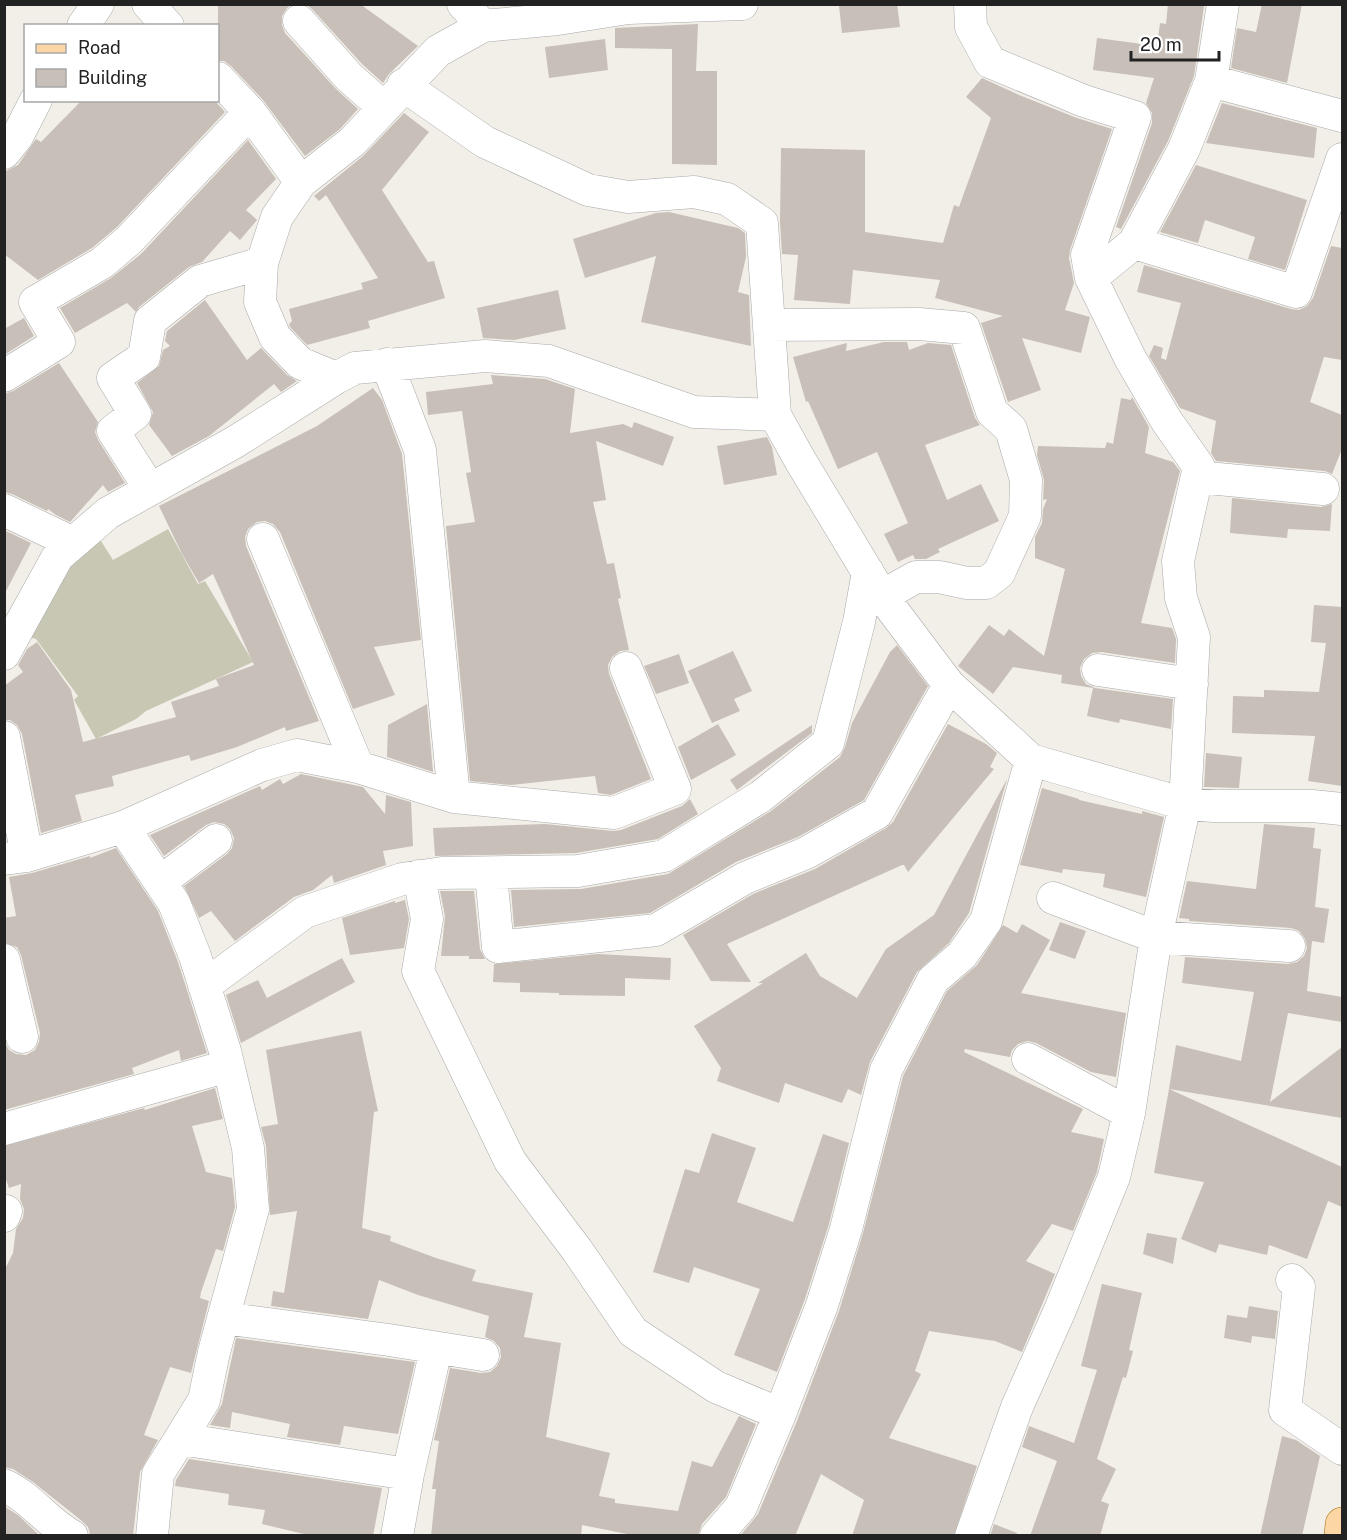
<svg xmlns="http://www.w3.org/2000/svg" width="1347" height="1540" font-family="'Public Sans',sans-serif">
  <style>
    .construction { fill: #c7c7b4 }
    .building { fill: #c7bfb8 }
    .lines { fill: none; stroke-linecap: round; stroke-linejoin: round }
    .minor-casing { stroke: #a9a9a9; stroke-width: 33 }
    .major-casing { stroke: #a06b00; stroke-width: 34 }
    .minor { stroke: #fff; stroke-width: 32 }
    .major { stroke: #fcd6a4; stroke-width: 33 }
  </style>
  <rect width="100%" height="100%" fill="#f2efe9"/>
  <path class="construction" d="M168,529L198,584L205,581L253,662L146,711L136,719L96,739L74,700L78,696L36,639L28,637L66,561L90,540L101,541L113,560Z"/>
  <path class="building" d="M218,4H293L287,8L282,16V25L285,33L336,89L358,109L340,129L305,156L263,100L231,66L224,61H218Z
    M306,4H360L418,46L389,74L383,83L362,64L312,9Z
    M859,4H897L900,27L842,33L839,6Z
    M1168,4L1204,6L1194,76L1168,141L1121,229L1116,227L1152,123V113L1146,103L1154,78L1093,70L1097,38L1157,46L1160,23L1166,24Z
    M1262,4H1302L1287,83L1231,68L1237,28L1256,32Z
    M698,24L696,71H717V165L672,164V49L615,48V28Z
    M605,39L608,70L549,78L545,47Z
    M982,78L1019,95L1077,118L1112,129L1070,250L1069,258L1074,283L1065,310L1090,317L1081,353L1022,338L1041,390L1008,402L981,323L1003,316L935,298L940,280L853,270L850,304L794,300L798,255L782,254L780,221L781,148L865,150V232L943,243L954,205L959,207L991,118L966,97Z
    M82,100H214L225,112L117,227L92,248L38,280L4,254V172L18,165L36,139L41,142Z
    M1222,103L1317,128L1314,158L1206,143Z
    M404,113L429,132L382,190L428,262L434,261L445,298L368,321L370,328L307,345L290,327L289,324L292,321L289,309L363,289L361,283L378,278L326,195L319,201L314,196L363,156Z
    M248,140L276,179L246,210L257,220L240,240L230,231L202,262L189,267L139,307L136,312L127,303L75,333L60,308L111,278L141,254Z
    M1196,165L1307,200L1285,270L1248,259L1255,237L1205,220L1198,243L1160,232Z
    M669,212L738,228L745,233L746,257L738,292L749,295L751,346L641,322L656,256L585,278L573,239L656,213Z
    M1331,246L1342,248V360L1324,357L1310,402L1342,415V449L1332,474L1325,471L1216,461L1211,453L1216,421L1180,408L1149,356L1154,345L1163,348L1161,358L1166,360L1181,303L1137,292L1144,265L1291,309L1299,310L1307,306L1313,298Z
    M558,290L566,329L514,340L483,338L477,308Z
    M205,300L247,360L261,348L287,375L297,381L281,392L274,384L209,436L172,456L149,425L153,412L137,383L159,366L163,350L170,346L165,341L167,331Z
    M24,318L34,336L4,355V329Z
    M884,342H907L909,350L928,343L951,345L975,418L980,425L925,445L947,500L981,484L999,521L938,549L940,552L926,559H915L913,555L898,562L884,534L908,523L877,452L838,469L808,401L806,402L793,357L847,343L846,351Z
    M59,363L98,422L95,432L98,440L125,483L108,492L103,485L70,522L56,515L48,509L47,511L12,494L4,492V394L13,391Z
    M491,375L545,379L575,389L570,433L623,424L632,428L634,422L674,437L663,466L596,441L606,500L593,502L607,564L614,563L621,598L618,599L629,650L620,651L612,657L608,665L609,674L651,779L611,795L598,793L595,776L511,785L470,781L446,526L475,522L466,473L471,472L462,411L428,415L426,392L493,384Z
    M373,388L382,400L402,454L421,640L374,647L395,695L353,709L280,532L273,524L265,521L257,522L248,529L245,537L246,546L319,721L286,731L285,727L237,747L191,761L189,755L112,776L114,786L75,795L82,821L41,833L22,734L17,725L10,720H4V686L23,672L18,665L27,649L37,642L71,690L83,742L176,717L171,702L219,686L216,679L254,665L213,574L199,583L182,554L159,506L317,426Z
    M1132,397L1149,427L1145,453L1173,462L1180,471L1141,623L1172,628L1176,639L1175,663L1101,652L1092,653L1084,659L1080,668L1081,676L1086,684L1095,688L1173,699L1171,729L1120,719L1119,723L1087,716L1093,688L1061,683L1062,675L1013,667L993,694L958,666L989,625L1004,636L1009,629L1044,656L1065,569L1035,558V537L1042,523L1043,509L1047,499L1043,500L1044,480L1037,455L1038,446L1105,448L1107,442L1113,444L1121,398L1131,400Z
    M767,437L772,447L777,475L724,485L717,446Z
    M1232,498L1321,507L1332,504L1330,531L1288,529L1287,538L1230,533Z
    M4,530L31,543L4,595Z
    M1314,605L1342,607V786L1308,781L1315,736L1232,733L1233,696L1264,697V690L1319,692L1326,643L1311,642Z
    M897,645L928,686L864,800L798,837L736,862L650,913L514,927L511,890L581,889L668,874L771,811L840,757L845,747L852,723L890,652Z
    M733,651L752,691L734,699L740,711L712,723L688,671Z
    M679,654L689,683L656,694L644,666Z
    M427,704L433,772L387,757L388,725Z
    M718,724L736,755L691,780L678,747Z
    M948,724L986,744L997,753L990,767L994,769L908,872L904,865H902L727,944L751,982L711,981L683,935L753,894L815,869L886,828L893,822Z
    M812,725V733L737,790L730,780Z
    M1206,753L1242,757L1239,788L1204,787Z
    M301,774L363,787L385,814L386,795L411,802L413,846L383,851L386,865L334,883L332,875L313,890L294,897L235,941L211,911L199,918L184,886L227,854L232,848L234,838L230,829L224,824L214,822L206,825L164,856L150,835L260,786L262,790L280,779L283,784Z
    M1007,779L969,913L949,943L917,972L870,1062L861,1095L848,1089L842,1103L785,1083L779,1103L717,1081L721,1068L694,1026L763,983H758L806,953L820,976L857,998L886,949L934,915Z
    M1042,788L1079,799V800L1142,814V811L1164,817L1146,897L1103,887L1105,874L1063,869L1062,873L1020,865Z
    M690,799L698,814L658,839L576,853L435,856L433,828L545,824L613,831L621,830L682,806Z
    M1264,824L1315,828L1313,848L1321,849L1315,907L1329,909L1324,943L1312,941L1307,991L1342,997V1022L1288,1013L1270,1102L1342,1047V1118L1169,1089L1176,1045L1241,1061L1254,992L1182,983L1185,957L1288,964L1297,962L1304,956L1307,948L1305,939L1299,931L1291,928L1189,921V919L1179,918L1187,881L1256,889Z
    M116,848L158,911L178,962L207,1053L181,1061L179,1050L132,1068L134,1074L4,1110V1041L9,1050L16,1054L26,1055L35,1050L39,1042L40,1033L21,955L17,947L4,943V918L16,916L9,877L32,873L90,856V858Z
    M440,891H474L480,949L485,959H469V956H441L445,916Z
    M405,900L409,919L404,948L350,955L342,918L395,901V903Z
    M1060,922L1086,931L1075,959L1049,950Z
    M1022,924L1050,940L1021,993L1126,1013L1116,1077L1091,1072L1036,1043L1028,1041L1018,1044L1012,1050L1010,1057L965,1049L964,1052L1083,1109L1071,1132L1104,1139L1097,1172L1073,1231L1052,1224L1026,1261L1055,1274L1022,1352L995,1341L929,1331L915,1371L921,1374L889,1438L977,1466L954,1536H852L864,1500L821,1474L795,1536H740L758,1514L797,1421L839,1311L863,1233L903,1076L947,991L977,965L1003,925L1017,933Z
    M598,954L671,958L670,980L625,978V996L559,995V993L520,992V983L493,982L494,964Z
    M342,958L355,982L241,1043L226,995L258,980L267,998Z
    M361,1031L378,1111L374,1112L362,1228L391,1236L390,1241L436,1258L476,1270L472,1281L533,1293L524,1337L561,1343L546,1437L610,1453L599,1496L615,1499V1503L678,1511L692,1461L712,1467L739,1416L756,1424L726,1497L702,1524L698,1536H637L582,1525L581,1536H431L436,1489H432L439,1441L434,1440L450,1368L481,1373L490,1372L497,1366L501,1357L500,1348L494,1341L485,1337L489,1316L418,1295L379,1280L368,1319L271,1306L273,1291L284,1293L297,1211L270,1215L266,1146L261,1127L278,1124L266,1050Z
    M215,1088L223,1119L192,1126L206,1172L232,1178L235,1207L223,1251L216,1249L201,1292L200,1298L209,1301L191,1373L170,1367L144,1435L158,1440L140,1472L133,1536L90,1534L88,1527L82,1521L33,1482L13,1469L4,1467V1271L13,1253L16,1229L23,1218L24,1209L20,1199L21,1184L9,1188L4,1174V1146L144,1108L145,1110Z
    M1169,1089L1342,1167V1207L1328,1201L1307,1259L1269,1245L1267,1255L1219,1244L1216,1253L1181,1239L1204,1182L1154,1173Z
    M712,1133L756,1148L737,1202L793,1222L823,1134L849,1143L829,1224L805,1299L777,1372L734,1355L760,1289L694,1267L689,1283L653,1272L685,1169L699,1173Z
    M1147,1233L1177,1238L1173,1264L1143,1254Z
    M1102,1284L1142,1293L1129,1350L1133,1351L1126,1378L1123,1377L1097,1459L1116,1469L1101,1501L1109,1504L1100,1536H1030L1057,1461L1022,1447L1029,1426L1074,1443L1097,1370L1081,1366Z
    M1249,1306L1278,1311L1275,1339L1252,1336L1251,1343L1224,1338L1227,1315L1247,1318Z
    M236,1338L415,1362L398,1434L344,1426L340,1445L287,1437L290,1424L232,1412L230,1428L210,1425L222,1404Z
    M1282,1436L1296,1440L1320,1456L1302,1536H1260Z
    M189,1459L382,1488L373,1536H312L262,1524L265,1510L228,1505L229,1494L175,1486L176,1480Z
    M4,1506L19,1516L40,1536H4Z
    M994,1524L1017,1533L1016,1536H990Z"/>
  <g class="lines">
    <defs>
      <path id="minor" d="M148,4L168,26
        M463,4L483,26
        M970,4L971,27L990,62L1084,101L1135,117L1087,255L1091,278L1130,358L1166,420L1199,467L1178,561L1181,598L1194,637L1185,804L1156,937L1129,1113L1114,1177L1060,1310L1017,1407L971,1536
        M299,21L349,77L383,107
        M83,26L98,4
        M218,78L250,112L301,182L277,217L262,263L260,302L275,337L300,363L336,378
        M1211,81L1342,116
        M403,85L485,142L588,190L628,197L694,192L727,199L762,223L775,415L800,460L882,596L949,685L1031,760L1185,804L1214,806H1312L1342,809
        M4,153L17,137L36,100
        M301,182L352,142L438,51L483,26L558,19L628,8L742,4
        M1134,243L1296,292L1342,159
        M1091,278L1134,243L1184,149L1211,81L1223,4
        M769,325L919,324L964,328L992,412L1011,429L1026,480L1025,516L999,573L986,583H967L939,577H916L882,596
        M387,364L420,450L454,797
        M4,376L59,342L35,302L102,263L129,240L250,112
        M1197,477L1323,489
        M150,489L113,431L135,414L113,378L144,357L150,321L200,281L262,263
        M4,510L73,543
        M263,539L358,767
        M4,654L58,556L108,513L235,442L336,378L355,368L485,356L549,361L694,412L775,415
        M1098,670L1192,684
        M4,737L27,856
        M123,827L174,903L195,956L225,1051L248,1148L253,1209L214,1352L204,1400L180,1439
        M4,859L27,856L123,827L262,765L297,755L358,767L454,797L614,813L675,789L626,668
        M419,876L427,919L418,971L510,1161L577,1250L633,1332L716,1387L780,1414
        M160,882L216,840
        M492,885L498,947L656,930L745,878L806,853L877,813L949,685
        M1053,898L1156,937L1289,946
        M4,960L22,1037
        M204,986L305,912L402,879L442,873L578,871L664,856L760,797L828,743L859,622L868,572
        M1028,1059L1129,1113
        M4,1129L228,1066
        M4,1216L6,1211
        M1292,1280L1299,1287L1285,1410L1342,1449
        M223,1318L389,1340L483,1355
        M4,1485C30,1497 47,1522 72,1536
        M152,1536L158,1474L180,1439L408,1474
        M397,1536L408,1474L436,1349
        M716,1536L741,1507L780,1414L822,1305L846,1229L886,1070L933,980L962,955L986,921L1031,760"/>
      <path id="major" d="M1341,1536L1342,1524"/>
    </defs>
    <use href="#minor" class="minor-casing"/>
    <use href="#major" class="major-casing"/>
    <use href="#minor" class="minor"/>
    <use href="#major" class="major"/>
  </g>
  <rect width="1347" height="1540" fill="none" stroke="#222222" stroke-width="12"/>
  <rect x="24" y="24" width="195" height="78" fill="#ffffff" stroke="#a7a7a7" stroke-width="1.5"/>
  <rect x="36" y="44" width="30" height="9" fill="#fcd6a4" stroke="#a7a7a7" stroke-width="1.5"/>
  <text x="78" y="54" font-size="18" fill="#222222">Road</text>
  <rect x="36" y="69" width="30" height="18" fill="#c7bfb8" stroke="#a7a7a7" stroke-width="1.5"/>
  <text x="78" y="84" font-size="18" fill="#222222">Building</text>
  <path d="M1131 51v9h88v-9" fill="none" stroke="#222222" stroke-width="3"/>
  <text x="1140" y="51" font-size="18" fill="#222222" stroke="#ffffff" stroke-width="4.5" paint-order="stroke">20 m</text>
</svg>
